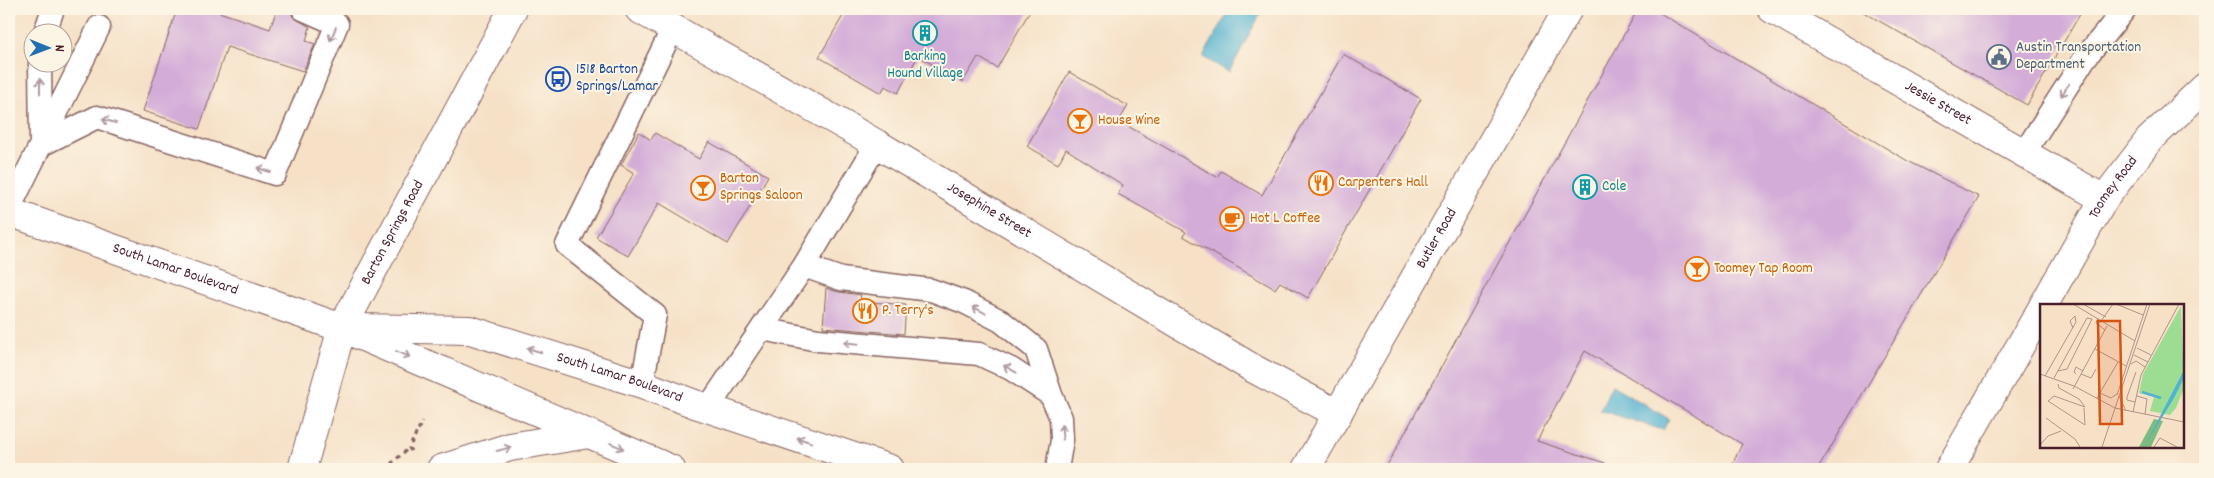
<svg xmlns="http://www.w3.org/2000/svg" width="2214" height="478" font-family="Dekko,sans-serif">
  <style>
    .water { fill: #52b2d1; stroke: #4e687e }
    .building { fill: #d3acd8 }
    .lines { fill: none; stroke-linecap: round; stroke-linejoin: round }
    .lane-casing { stroke: #866362; stroke-width: 25 }
    .street-casing { stroke: #866362; stroke-width: 30 }
    .secondary-casing { stroke: #866362; stroke-width: 30 }
    .primary-casing { stroke: #866362; stroke-width: 30 }
    .path { stroke: #866362; stroke-width: 3; stroke-dasharray: 4 4; stroke-linecap: butt }
    .lane { stroke: #fff; stroke-width: 22 }
    .street { stroke: #fff; stroke-width: 28 }
    .secondary { stroke: #fff; stroke-width: 28 }
    .primary { stroke: #fff; stroke-width: 28 }
    .oneway { stroke: #ae9aa0 }
    .labels { text-anchor: middle; dominant-baseline: central; stroke-width: 4; stroke-linejoin: round; paint-order: stroke }
    .service-label { font-size: 15px; fill: #4e5e75; stroke: #fcf5e5; text-anchor: start }
    .culture-label { font-size: 15px; fill: #0d838f; stroke: #fcf5e5 }
    .transit-label { font-size: 15px; fill: #164399; stroke: #fcf5e5; text-anchor: start }
    .street-label { font-size: 15px; fill: #4a1f2b; stroke: #fcf5e5 }
    .food-label { font-size: 15px; fill: #c56008; stroke: #fcf5e5; text-anchor: start }
    .inset-river { fill: none; stroke: #52b2d1; stroke-width: 2.5 }
    .inset-road { fill: none; stroke: #b19389; stroke-width: 1 }
    .view { fill: #d8530f; fill-opacity: 0.15; stroke: #d8530f; stroke-width: 2.5 }
    .inset-edge { fill: none; stroke: #4a1f2b; stroke-width: 2.5 }
  </style>
  <rect width="100%" height="100%" fill="#fcf5e5"/>
  <filter id="ink" filterUnits="userSpaceOnUse"><feTurbulence type="fractalNoise" baseFrequency=".02" numOctaves="2"/><feDisplacementMap in="SourceGraphic" scale="10" xChannelSelector="R" yChannelSelector="G"/><feConvolveMatrix kernelMatrix="1 2 1 2 8 2 1 2 1" color-interpolation-filters="sRGB"/></filter>
  <filter id="wash" filterUnits="userSpaceOnUse"><feTurbulence type="fractalNoise" baseFrequency=".0096" numOctaves="4" result="noise"/><feDisplacementMap in="SourceGraphic" scale="20" xChannelSelector="R" yChannelSelector="G"/><feGaussianBlur stdDeviation="1.12" result="paint"/><feColorMatrix in="noise" values="0 0 0 0 0 0 0 0 0 0 0 0 0 0 0 0 0 1.4 0 .05"/><feComposite in="paint" operator="in"/></filter>
  <g filter="url(#wash)">
    <rect width="100%" height="100%" fill="#f6e1c7"/>
    <path class="water" d="M1230,9H1263L1229,72L1203,57Z
      M1612,385L1669,419L1663,430L1600,410Z"/>
    <g id="blocks">
      <path class="building" d="M177,9H210L270,29L277,9H290L293,17L310,27L306,41L315,44L303,71L227,47L199,129L143,111Z
        M847,9H1031L997,68L978,57L963,82L918,56L898,93L885,86L881,93L819,57Z
        M1638,9H1653L1906,160L1979,197L1818,469H1730L1742,444L1585,351L1537,441L1605,463L1604,469H1385Z
        M1858,9H2083L2027,105Z
        M1343,54L1421,99L1308,298L1280,282L1275,289L1183,236L1186,232L1118,194L1123,185L1066,149L1058,164L1027,146L1069,72L1128,106L1119,121L1217,177L1221,171L1262,195Z
        M639,132L651,140L655,133L699,159L709,142L768,176L728,244L659,203L628,256L596,237L634,173L621,165Z
        M826,288L839,292L861,295L860,301L906,305L904,334L823,327Z"/>
    </g>
  </g>
  <g filter="url(#ink)">
    <use href="#blocks" fill-opacity="0" stroke="#866362" stroke-width="1"/>
    <g class="lines">
      <defs>
        <path id="lane" d="M45,32L53,9
          M40,62L41,145L97,117L275,174L337,24L303,9
          M2024,153L2085,58L2125,9
          M9,209L99,27
          M804,266L841,279L931,290L964,302L1001,321L1036,349L1051,395L1061,418L1062,440L1057,469
          M762,329L818,340L979,354L1011,369L1051,395
          M642,384L655,315L567,245L673,28
          M708,408L804,266L877,144"/>
        <g id="street">
          <path id="s1" d="M639,9L877,144L1254,369L1338,414"/>
          <path id="s2" d="M1772,9L2104,199"/>
          <path id="s3" d="M2043,306L2104,199L2149,140L2205,87"/>
          <path id="s4" d="M1306,469L1568,9"/>
          <path d="M1949,469L2042,308"/>
        </g>
        <g id="secondary">
          <path id="s5" d="M342,328L513,9"/>
        </g>
        <g id="primary">
          <path id="s6" d="M9,212L342,328L671,469"/>
          <path id="s7" d="M356,328L470,330L642,384L695,404L890,469"/>
          <path d="M302,469L342,328"/>
          <path d="M441,469L510,447L589,434"/>
        </g>
      </defs>
      <use href="#lane" class="lane-casing"/>
      <use href="#street" class="street-casing"/>
      <use href="#secondary" class="secondary-casing"/>
      <use href="#primary" class="primary-casing"/>
      <path class="path" d="M411,451L409,448L422,422
        M376,468L381,469
        M385,469L409,448"/>
      <use href="#lane" class="lane"/>
      <use href="#street" class="street"/>
      <use href="#secondary" class="secondary"/>
      <use href="#primary" class="primary"/>
    </g>
    <defs><path id="oneway-shaft" d="M-6 0H5M1.5-3L5.5 0L1.5 3" fill="none" stroke-width="1.6" stroke-linecap="round" stroke-linejoin="round" transform="scale(1.25)"/></defs>
    <g class="oneway">
      <use href="#oneway-shaft" transform="translate(333 34) rotate(113)"/>
      <use href="#oneway-shaft" transform="translate(40 86) rotate(-90)"/>
      <use href="#oneway-shaft" transform="translate(2065 90) rotate(123)"/>
      <use href="#oneway-shaft" transform="translate(109 121) rotate(-163)"/>
      <use href="#oneway-shaft" transform="translate(264 170) rotate(-163)"/>
      <use href="#oneway-shaft" transform="translate(979 310) rotate(-153)"/>
      <use href="#oneway-shaft" transform="translate(851 343) rotate(-175)"/>
      <use href="#oneway-shaft" transform="translate(534 350) rotate(-163)"/>
      <use href="#oneway-shaft" transform="translate(403 354) rotate(23)"/>
      <use href="#oneway-shaft" transform="translate(1010 369) rotate(-151)"/>
      <use href="#oneway-shaft" transform="translate(1062 432) rotate(-94)"/>
      <use href="#oneway-shaft" transform="translate(804 440) rotate(-161)"/>
      <use href="#oneway-shaft" transform="translate(617 446) rotate(23)"/>
      <use href="#oneway-shaft" transform="translate(504 449) rotate(-15)"/>
    </g>
  </g>
  <defs>
    <symbol id="building-ring" viewBox="-11 -11 22 22"><circle r="9.5" fill="#fcf5e5" stroke="#0f9aa8" stroke-width="1.5"/><path d="M-4-6H4V6H1V3H-1V6H-4ZM-2.5-4.3h1.7v1.8h-1.7ZM.8-4.3h1.7v1.8H.8ZM-2.5-1h1.7V.8h-1.7ZM.8-1h1.7V.8H.8Z" fill="#0f9aa8"/></symbol>
    <symbol id="civic-ring" viewBox="-11 -11 22 22"><circle r="9.5" fill="#fcf5e5" stroke="#5c6f8a" stroke-width="1.5"/><path d="M-.6-6.5H3V-4.5H.6V-3L4-1V1h2V6H-6V1h2V-1L-.6-3ZM-1.2 2.5V6h2.4V2.5Z" fill="#5c6f8a"/></symbol>
    <symbol id="bus-ring" viewBox="-11 -11 22 22"><circle r="9.5" fill="#fcf5e5" stroke="#1a4fb4" stroke-width="1.5"/><path d="M-5-6H5V4H4V6H2V4H-2V6H-4V4H-5ZM-3.5-4V0h7V-4ZM-3.5 1.2v1.5H-2V1.2ZM2 1.2v1.5H3.5V1.2Z" fill="#1a4fb4"/></symbol>
    <symbol id="bar-ring" viewBox="-11 -11 22 22"><circle r="9.5" fill="#fcf5e5" stroke="#e8710a" stroke-width="1.5"/><path d="M-6-5H6L.8 .8V4.5H3.5V6h-7V4.5H-.8V.8Z" fill="#e8710a"/></symbol>
    <symbol id="restaurant-ring" viewBox="-11 -11 22 22"><circle r="9.5" fill="#fcf5e5" stroke="#e8710a" stroke-width="1.5"/><path d="M-5-6h1v4h1v-4h1v4h1v-4h1v5L-1.5 .5V6h-2V.5L-5-1ZM5-6V6H3V1.5H1.5Q1.5-4 5-6Z" fill="#e8710a"/></symbol>
    <symbol id="cafe-ring" viewBox="-11 -11 22 22"><circle r="9.5" fill="#fcf5e5" stroke="#e8710a" stroke-width="1.5"/><path d="M-5.5-4.5H6V0H3Q3 3.5 0 3.5H-2.5Q-5.5 3.5-5.5 0ZM3-3.2v2h1.7v-2ZM-6 4.5H4V6H-6Z" fill="#e8710a"/></symbol>
  </defs>
  <g fill-rule="evenodd">
    <use href="#building-ring" x="911" y="19" width="28" height="28"/>
    <use href="#civic-ring" x="1985" y="43" width="28" height="28"/>
    <use href="#bus-ring" x="544" y="65" width="28" height="28"/>
    <use href="#bar-ring" x="1066" y="107" width="28" height="28"/>
    <use href="#restaurant-ring" x="1307" y="169" width="28" height="28"/>
    <use href="#building-ring" x="1571" y="173" width="28" height="28"/>
    <use href="#bar-ring" x="689" y="174" width="28" height="28"/>
    <use href="#cafe-ring" x="1218" y="205" width="28" height="28"/>
    <use href="#bar-ring" x="1683" y="255" width="28" height="28"/>
    <use href="#restaurant-ring" x="851" y="297" width="28" height="28"/>
  </g>
  <g class="labels">
    <g class="service-label">
      <text x="2016" y="48">Austin Transportation<tspan x="2016" dy="17">Department</tspan></text>
    </g>
    <g class="culture-label">
      <text x="925" y="57">Barking<tspan x="925" dy="17">Hound Village</tspan></text>
      <text x="1602" y="187" text-anchor="start">Cole</text>
    </g>
    <g class="transit-label">
      <text x="576" y="70">1518 Barton<tspan x="576" dy="17">Springs/Lamar</tspan></text>
    </g>
    <g class="street-label">
      <text stroke="none"><textPath href="#s2" startOffset="191">Jessie Street</textPath></text>
      <text stroke="none"><textPath href="#s3" startOffset="138">Toomey Road</textPath></text>
      <text stroke="none"><textPath href="#s1" startOffset="404">Josephine Street</textPath></text>
      <text stroke="none"><textPath href="#s5" startOffset="108">Barton Springs Road</textPath></text>
      <text stroke="none"><textPath href="#s4" startOffset="265">Butler Road</textPath></text>
      <text stroke="none"><textPath href="#s6" startOffset="176">South Lamar Boulevard</textPath></text>
      <text stroke="none"><textPath href="#s7" startOffset="271">South Lamar Boulevard</textPath></text>
    </g>
    <g class="food-label">
      <text x="1098" y="121">House Wine</text>
      <text x="720" y="179">Barton<tspan x="720" dy="17">Springs Saloon</tspan></text>
      <text x="1338" y="183">Carpenters Hall</text>
      <text x="1250" y="219">Hot L Coffee</text>
      <text x="1714" y="269">Toomey Tap Room</text>
      <text x="882" y="311">P. Terry's</text>
    </g>
  </g>
  <g transform="translate(2040 304)">
    <rect width="144" height="144" fill="#f6e1c7"/>
    <path d="M141,2L144,84L136,104L130,111L110,107L114,93L99,89L103,70Z" fill="#9ddd93"/>
    <path d="M114,115L123,117L111,143H99Z" fill="#7ebc7d"/>
    <path d="M144,66V74L134,94L104,143Z" fill="#52b2d1"/>
    <path class="inset-river" d="M102,88L121,94"/>
    <path class="inset-road" d="M33,0L95,37M43,0L66,13M76,0L103,11M58,14L56,19L65,26M61,17L73,0M97,44L111,51M55,45L86,62M94,51L108,58M91,60L96,57L105,63M0,70L34,82L75,104L144,118M36,70L34,68L36,63L43,67M41,70L51,74L56,65M5,72L36,18L35,12L30,17L33,24M14,74L47,14L52,15L27,65L18,67M18,80L19,84L39,95L45,103L14,92L8,97L45,121L44,104M33,85L67,22M60,89L71,94L77,90M77,91L107,0M79,92L86,107M97,92L107,95L105,110M57,94L78,58M95,98L87,96V93L96,68M93,108L101,71L139,0M6,114L35,135L40,143M0,141L8,132L21,127M62,143L110,0M114,143L120,134L137,143"/>
    <path class="view" d="M58,17H80L82,120H60Z"/>
    <rect width="144" height="144" class="inset-edge"/>
  </g>
  <rect width="2214" height="478" fill="none" stroke="#fcf5e5" stroke-width="30"/>
  <g transform="translate(48 48) rotate(91)"><circle r="24" fill="#fcf5e5" stroke="#b59f9b"/>
  <path d="M0-4L9 19L0 12L-9 19Z" fill="#1f6fb2"/>
  <text y="-8" font-size="14" font-weight="bold" text-anchor="middle" fill="#4a1f2b">N</text>
  </g>
</svg>
